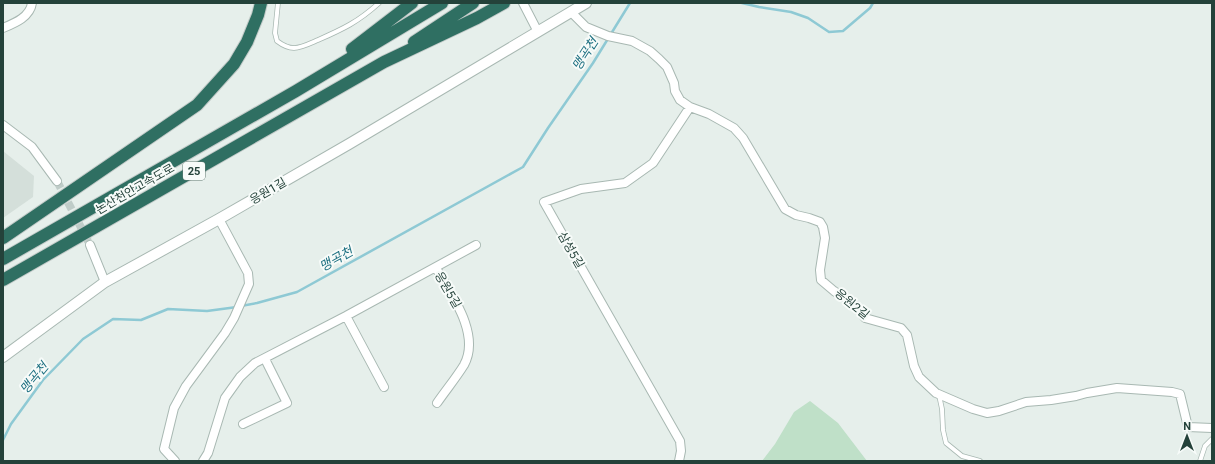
<svg xmlns="http://www.w3.org/2000/svg" width="1215" height="464" font-family="Roboto,'Noto Sans KR',sans-serif">
  <style>
    .built { fill: #d4dfda }
    .green { fill: #bfe0c8 }
    .lines { fill: none; stroke-linecap: round; stroke-linejoin: round }
    .stream { stroke: #8ec9d4; stroke-width: 2.5 }
    .minor-tunnel { stroke: #bfccc8; stroke-width: 8; stroke-dasharray: 8 4; stroke-linecap: butt }
    .service-casing { stroke: #a8b8b2; stroke-width: 5.5 }
    .minor-casing { stroke: #a8b8b2; stroke-width: 10 }
    .tertiary-casing { stroke: #a8b8b2; stroke-width: 12 }
    .motorway-casing { stroke: #c2cac8; stroke-width: 14 }
    .service { stroke: #fff; stroke-width: 4 }
    .minor { stroke: #fff; stroke-width: 8 }
    .tertiary { stroke: #fff; stroke-width: 10 }
    .motorway { stroke: #2f6f62; stroke-width: 12 }
    .labels { text-anchor: middle; dominant-baseline: central; stroke-width: 4; stroke-linejoin: round; paint-order: stroke }
    .shield { fill: #f7fbf9; stroke: #637a73; stroke-width: 1 }
    .shield-label { font-size: 11px; font-weight: bold; fill: #24423a }
    .street-label { font-size: 12px; fill: #24423a; stroke: #f7fbf9 }
    .water-label { font-size: 13px; font-style: italic; fill: #1c6f80; stroke: #f7fbf9 }
  </style>
  <rect width="100%" height="100%" fill="#e6efeb"/>
  <path class="built" d="M3,151L34,176L33,197L3,218Z"/>
  <path class="green" d="M810,401L838,423L867,461H762L775,444L794,412Z"/>
  <g class="lines">
    <path class="stream" d="M742,3L759,7L791,12L808,18L829,32L843,31L870,8L873,3
      M241,306L257,303L297,292L523,167L548,128L593,63L630,3
      M3,440L11,424L43,380L83,339L113,319L141,320L168,309L207,311L237,307"/>
    <path class="minor-tunnel" d="M57,181L90,245"/>
    <defs>
      <path id="service" d="M278,3L275,33L277,41C281,44 288,48 294,48C301,48 311,43 318,40C343,29 358,22 379,3
        M939,395L942,409L943,430L946,443L962,456L980,461
        M1200,461L1205,446L1212,439"/>
      <path id="minor" d="M523,3L538,32
        M572,13L586,27L608,36L632,41L650,51L659,59L667,67L674,83L675,91L680,100L690,107L709,114L734,128L743,138L785,209L796,215L809,218L820,222L823,227L825,238L820,270L821,280L834,291L853,303L865,318L901,328L907,335L914,366L919,377L936,393L973,409L987,413L999,411L1026,402L1051,400L1076,396L1087,393L1117,388L1172,392L1180,394L1188,427L1212,428
        M3,28C15,23 30,17 32,3
        M3,125L32,147L57,181
        M90,245L105,282
        M436,268C451,294 481,334 464,365C456,378 446,390 437,403
        M346,316L384,387
        M243,424L287,403L265,359
        M175,461L164,449L174,408L186,386L225,333L234,318L249,284L248,273L219,219
        M203,461L208,453L225,398L240,377L255,363L346,316L476,245
        M679,461L681,451L680,441L544,202L581,189L625,183L653,163L690,107"/>
      <path id="tertiary" d="M3,357L105,282L219,219L349,144L586,3"/>
      <path id="motorway" d="M414,42L473,3
        M352,49L412,3
        M3,238L197,105L234,64L247,42L258,15L261,3
        M3,259L296,91L442,3
        M3,280L384,62L477,18L504,3"/>
    </defs>
    <use href="#service" class="service-casing"/>
    <use href="#minor" class="minor-casing"/>
    <use href="#tertiary" class="tertiary-casing"/>
    <use href="#motorway" class="motorway-casing"/>
    <use href="#service" class="service"/>
    <use href="#minor" class="minor"/>
    <use href="#tertiary" class="tertiary"/>
    <use href="#motorway" class="motorway"/>
  </g>
  <g class="labels">
    <rect class="shield" x="183" y="162" width="22" height="18" rx="3"/>
    <g class="shield-label">
      <text x="194" y="171">25</text>
    </g>
    <g class="street-label">
      <text transform="translate(135 189) rotate(-30)">논산천안고속도로</text>
      <text transform="translate(268 191) rotate(-30)">응원1길</text>
      <text transform="translate(571 250) rotate(60)">삼성5길</text>
      <text transform="translate(448 290) rotate(60)">응원5길</text>
      <text transform="translate(852 304) rotate(39)">응원2길</text>
    </g>
    <g class="water-label">
      <text transform="translate(585 54) rotate(-57)">맹곡천</text>
      <text transform="translate(336 259) rotate(-29)">맹곡천</text>
      <text transform="translate(34 378) rotate(-50)">맹곡천</text>
    </g>
  </g>
  <rect width="1215" height="464" fill="none" stroke="#24423a" stroke-width="8"/>
  <g transform="translate(1187 436)" stroke="#f7fbf9" stroke-width="3" paint-order="stroke">
  <path d="M0-3L7 15L0 10L-7 15Z" fill="#24423a"/>
  <text y="-6" font-size="11" font-weight="bold" text-anchor="middle" fill="#24423a">N</text>
  </g>
</svg>
